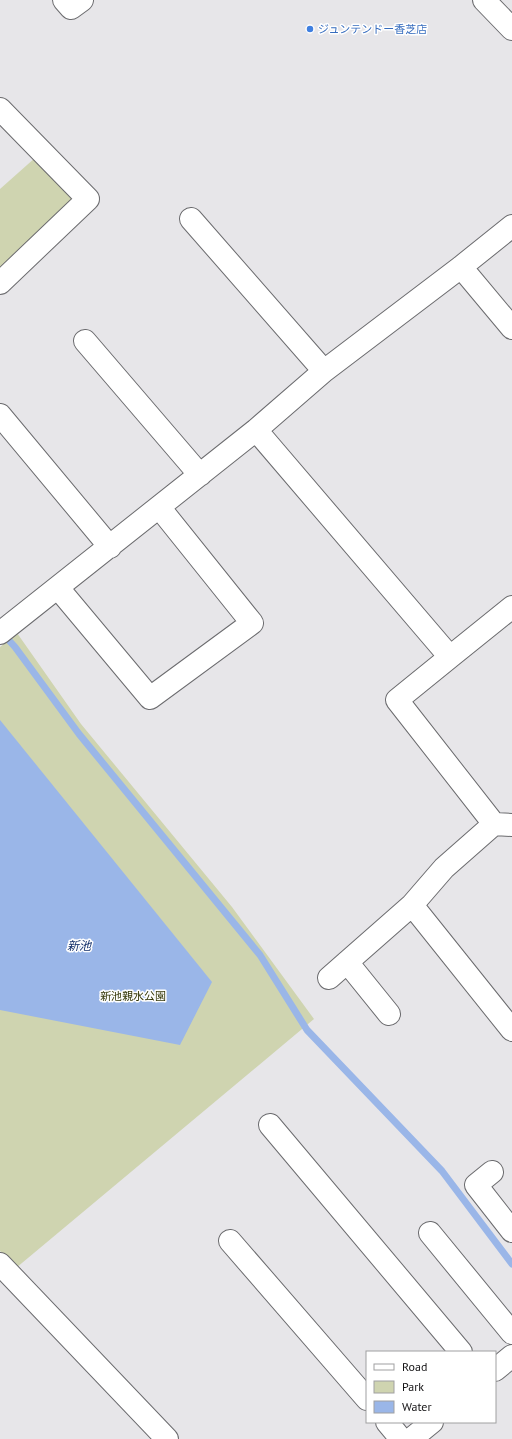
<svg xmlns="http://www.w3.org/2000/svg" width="512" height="1439" font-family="'PT Sans','Noto Sans JP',sans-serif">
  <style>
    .green { fill: #cfd4b0 }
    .water { fill: #9ab6e8 }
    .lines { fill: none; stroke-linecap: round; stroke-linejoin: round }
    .stream { stroke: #9ab6e8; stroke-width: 7 }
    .minor-casing { stroke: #6b6b6e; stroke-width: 24 }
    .minor { stroke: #fff; stroke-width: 22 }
    .shop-dot { fill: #3f7fe0; stroke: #fff; stroke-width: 1.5 }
    .labels { text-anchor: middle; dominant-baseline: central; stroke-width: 3; stroke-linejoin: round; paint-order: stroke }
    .shop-label { font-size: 11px; fill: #366cbe; stroke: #fff; text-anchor: start }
    .park-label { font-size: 11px; fill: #333607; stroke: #fff }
    .water-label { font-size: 12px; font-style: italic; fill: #122e69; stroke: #fff }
  </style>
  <rect width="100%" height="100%" fill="#e7e6e9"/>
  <path class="green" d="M36,157L80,199L0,275V189Z
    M17,633L81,724L232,907L314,1019L16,1268L0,1251V647Z"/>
  <path class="water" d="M0,720L212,982L180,1045L0,1010Z"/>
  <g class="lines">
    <path class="stream" d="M3,634L15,647L79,734L260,955L307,1030L442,1171L512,1264"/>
    <defs>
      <path id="minor" d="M64,0L71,8L82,0
        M484,0L512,29
        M0,109L88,199L0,283
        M191,219L324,371
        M461,267L512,328
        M85,341L200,475
        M0,415L110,547
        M256,430L450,657L512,607
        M58,588L150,698L252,623L159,507
        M0,633L256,430L324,371L461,267L512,226
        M450,657L397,700L494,824
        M512,825L494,824L444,868L412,905L512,1030
        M347,962L389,1014
        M329,978L412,905
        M270,1125L461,1352
        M492,1172L476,1185L512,1231
        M430,1233L512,1333
        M230,1241L367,1399
        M0,1264L167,1439
        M495,1370L512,1356
        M387,1422L401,1439
        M411,1439L432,1422"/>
    </defs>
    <use href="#minor" class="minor-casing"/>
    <use href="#minor" class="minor"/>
  </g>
  <circle class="shop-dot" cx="310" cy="29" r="4"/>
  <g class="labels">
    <g class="shop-label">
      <text x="318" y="29">ジュンテンドー香芝店</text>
    </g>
    <g class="park-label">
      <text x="133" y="996">新池親水公園</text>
    </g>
    <g class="water-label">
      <text x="79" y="945">新池</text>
    </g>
  </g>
  <rect x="366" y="1351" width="130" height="72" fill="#ffffff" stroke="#a0a0a1"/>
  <rect x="374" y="1364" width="20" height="6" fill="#ffffff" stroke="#a0a0a1"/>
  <text x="402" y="1371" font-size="12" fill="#121113">Road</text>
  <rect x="374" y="1381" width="20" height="12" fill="#cfd4b0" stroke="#a0a0a1"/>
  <text x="402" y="1391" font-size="12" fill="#121113">Park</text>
  <rect x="374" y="1401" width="20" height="12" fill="#9ab6e8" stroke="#a0a0a1"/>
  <text x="402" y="1411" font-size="12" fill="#121113">Water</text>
</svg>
